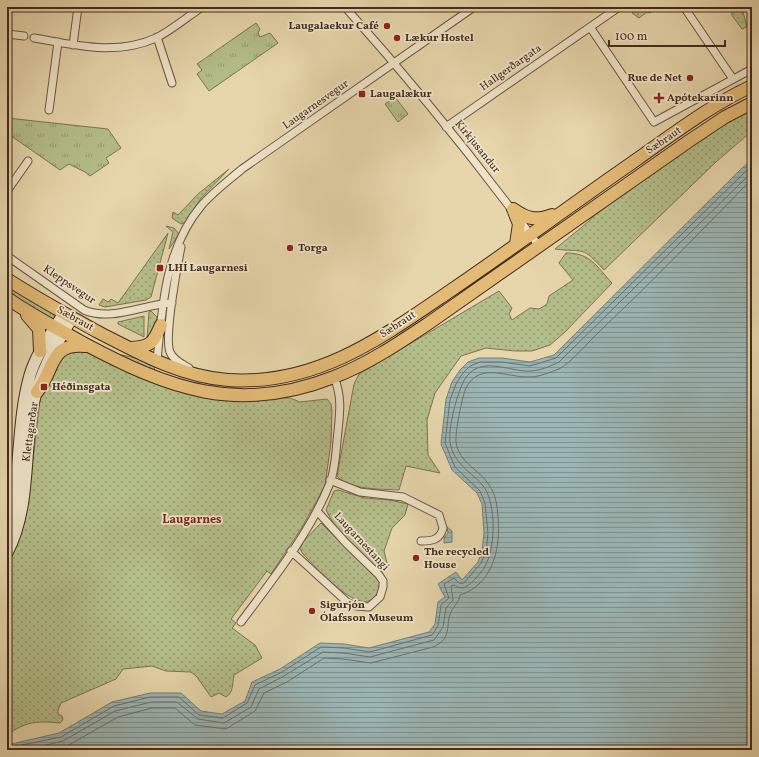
<svg xmlns="http://www.w3.org/2000/svg" width="759" height="757" font-family="Vollkorn,serif">
  <style>
    .grass { fill: url(#grass-dots); stroke: #7b7454 }
    .park { fill: url(#park-tufts); stroke: #7b7454 }
    .water { fill: url(#water-rules); stroke: #777e79 }
    .lines { fill: none; stroke-linecap: round; stroke-linejoin: round }
    .shore { stroke: #6e706a; stroke-width: 1 }
    .street-casing { stroke: #6b5642; stroke-width: 9 }
    .secondary-casing { stroke: #422b1e; stroke-width: 13 }
    .primary-casing { stroke: #422b1e; stroke-width: 14 }
    .street { stroke: #efe4c9; stroke-width: 7 }
    .secondary { stroke: #efe4c9; stroke-width: 11 }
    .primary { stroke: #e4bb76; stroke-width: 12 }
    .poi-dot { fill: #8f2418; stroke: #efe4c9; stroke-width: 1.5 }
    .labels { text-anchor: middle; dominant-baseline: central; stroke-width: 3.5; stroke-linejoin: round; paint-order: stroke }
    .poi-label { font-size: 11px; font-weight: bold; fill: #422b1e; stroke: #efe4c9; text-anchor: start }
    .street-label { font-size: 11px; fill: #422b1e; stroke: #efe4c9 }
    .neighbourhood-label { font-size: 12px; font-weight: bold; fill: #7a1f14; stroke: #efe4c9 }
  </style>
  <defs>
    <pattern id="grass-dots" width="8" height="8" patternUnits="userSpaceOnUse"><rect width="8" height="8" fill="#b4be8a"/><path d="M2 2h.1M6 6h.1" fill="none" stroke="#949b70" stroke-width="1.8" stroke-linecap="round"/></pattern>
    <pattern id="park-tufts" width="24" height="20" patternUnits="userSpaceOnUse"><rect width="24" height="20" fill="#b4be8a"/><path d="M3 7l-1-3M5 7V3M7 7l1-3M15 17l-1-3M17 17v-4M19 17l1-3" fill="none" stroke="#949b70"/></pattern>
    <pattern id="water-rules" width="6" height="5" patternUnits="userSpaceOnUse"><rect width="6" height="5" fill="#9bb6b5"/><path d="M0 2.5h6" fill="none" stroke="#809493"/></pattern>
  </defs>
  <rect width="100%" height="100%" fill="#e7d6ac"/>
  <filter id="stains"><feTurbulence type="fractalNoise" baseFrequency=".005" numOctaves="4"/><feColorMatrix values="0 0 0 0 .2 0 0 0 0 .09 0 0 0 0 .02 0 0 0 .5 -.17"/></filter>
  <radialGradient id="worn" r=".72"><stop offset=".6" stop-color="#630" stop-opacity="0"/><stop offset="1" stop-color="#630" stop-opacity=".3"/></radialGradient>
  <path class="grass" d="M638,7H651L652,10L650,13L647,12L639,18L632,13Z
    M739,8L743,12L747,27L742,29L731,14Z
    M752,110V131L717,161L604,270C581,245 586,253 555,249L588,222L603,206L691,146L725,124Z
    M229,169L201,198L186,222L181,224L172,218L173,212L178,215L198,194Z
    M166,226L174,228L179,234L169,249L173,232Z
    M168,233L151,297L146,300L105,307L99,305L103,299L108,302L111,299L118,303Z
    M566,253C591,253 596,266 612,283L565,332L550,345L532,351H515L486,348L461,356L435,393L427,420L428,455L440,473L406,466L399,490C382,489 348,490 337,476L354,384L359,374L499,291L512,308L509,314L512,320L530,308L539,309L547,304L549,296L573,280L559,263Z
    M7,284L49,310L54,315L55,321L7,293Z
    M151,311L157,317L155,328L147,339L149,312Z
    M144,316V337L118,324V322Z
    M82,349L162,386L205,397L290,398L300,402L327,399L331,404L332,411L331,442L325,486L301,529L271,574L267,571L231,619L236,623L232,628L255,645L262,658L234,675C232,684 234,692 226,697L219,693L211,697L197,677L191,672L166,671L152,666L123,669L116,679L61,703L58,710V714L62,716L63,720L60,723C39,721 27,721 10,733L7,732V562L17,543L29,495L40,400L60,359L67,351Z
    M117,354L141,359L154,365L155,373Z
    M338,490L365,498L390,500L408,504L405,515L392,528L384,551L387,563L382,573C362,555 338,535 326,510L334,491Z
    M321,523L380,582C373,634 316,567 303,554L300,549L303,542Z"/>
  <path class="park" d="M256,23L260,29L258,33L260,37L270,33L278,43L209,91L197,74L202,70L197,64Z
    M395,97L408,114L398,122L385,104Z
    M7,118L108,129L121,148L106,158L109,163L90,176L85,172L69,164L60,170L7,133Z"/>
  <path class="water" d="M752,160V750H7V745L59,733L112,702L150,693H181L201,711L222,714L245,701L252,682L280,669L320,643L344,644L369,648L429,632L435,624L438,602L445,597L438,584L456,572L462,580L478,562L482,551L484,533L482,504L477,493L452,470L441,444L446,399L452,382L460,370L468,362L479,358H502L530,362L554,355L742,168Z
    M447,527L452,531V542L444,543V537L446,536L448,533Z"/>
  <g class="lines">
    <path class="shore" d="M7,748L61,737L114,706L150,697H179L199,715L223,718L247,703L255,685L282,672L321,647L344,648L370,652L432,635L438,626L441,605L449,598L444,584L454,578L459,583H464L481,563L486,552L488,533L485,503L480,491L455,467L445,443L450,400L456,384L463,373L470,366L480,362H502L530,366L556,358L752,165
      M25,750L63,741L115,711L151,702H177L198,719L224,723L251,707L259,689L284,676L323,652L343,653L370,657L434,640L443,627L446,608L453,600L451,586L454,585C463,592 469,585 476,578C479,574 483,571 485,566C496,548 496,504 484,487C472,472 453,464 450,442C448,428 458,387 467,376C483,356 510,372 530,371C539,371 551,366 559,362L752,172
      M52,750L67,746L118,717L152,708H175L195,725L226,729L255,711L264,693L287,682L324,658L343,659L371,663L433,647C453,639 445,624 451,612C454,605 459,603 460,595C493,585 501,547 498,517C497,505 496,495 489,485C479,469 459,463 456,442C455,432 462,397 466,388C480,361 507,378 530,377C539,377 551,372 559,369C570,364 590,340 600,331C652,282 702,230 752,179"/>
    <defs>
      <path id="street" d="M345,7C412,82 476,161 536,242V248
        M684,7L733,79
        M590,27L654,122L752,69
        M7,34L24,36
        M157,37L172,83
        M34,38C75,45 116,56 156,38C172,30 187,17 202,7
        M73,45L78,7
        M49,110L58,42
        M446,127L619,7
        M7,191L28,161
        M181,247C177,267 164,337 170,352C173,360 182,364 189,368
        M7,256L84,310C112,322 144,304 172,303
        M157,361C162,308 165,249 201,206C213,192 228,181 242,169L474,7
        M330,480L360,492L403,497L439,515L443,528C440,540 432,541 421,541
        M291,551L347,602L356,606L369,607L380,597L383,587V581L379,575L346,543L317,511
        M241,622C273,579 310,533 330,483C336,467 336,448 338,431C340,412 342,396 334,377"/>
      <path id="secondary" d="M7,526C22,477 16,424 30,375C37,352 52,333 64,313
        M7,553C30,509 24,457 32,409C39,375 54,347 72,318"/>
      <path id="primary" d="M513,209C527,219 536,221 552,215
        M513,209L519,224L516,244
        M7,279C36,298 66,314 96,331C137,352 181,377 228,380C316,386 381,338 450,291C513,248 574,203 636,160C673,134 711,105 752,86
        M7,298C31,315 57,328 83,343C169,389 238,415 334,377C368,364 399,343 429,323L689,141L725,117L752,103
        M27,315L39,329L40,351
        M130,348C150,347 153,344 161,325
        M37,392C55,370 49,342 86,346"/>
    </defs>
    <use href="#street" class="street-casing"/>
    <use href="#secondary" class="secondary-casing"/>
    <use href="#primary" class="primary-casing"/>
    <use href="#street" class="street"/>
    <use href="#secondary" class="secondary"/>
    <use href="#primary" class="primary"/>
  </g>
  <g class="poi-dot">
    <circle cx="387" cy="26" r="4"/>
    <circle cx="397" cy="38" r="4"/>
    <circle cx="690" cy="78" r="4"/>
    <rect x="358" y="90" width="8" height="8" rx="2"/>
    <path d="M657 92h4v4h4v4h-4v4h-4v-4h-4v-4h4z"/>
    <circle cx="290" cy="248" r="4"/>
    <rect x="156" y="264" width="8" height="8" rx="2"/>
    <rect x="40" y="383" width="8" height="8" rx="2"/>
    <circle cx="416" cy="558" r="4"/>
    <circle cx="312" cy="611" r="4"/>
  </g>
  <g class="labels">
    <g class="poi-label">
      <text x="379" y="26" text-anchor="end">Laugalaekur Café</text>
      <text x="405" y="38">Lækur Hostel</text>
      <text x="682" y="78" text-anchor="end">Rue de Net</text>
      <text x="370" y="94">Laugalækur</text>
      <text x="667" y="98">Apótekarinn</text>
      <text x="298" y="248">Torga</text>
      <text x="168" y="268">LHÍ Laugarnesi</text>
      <text x="52" y="387">Héðinsgata</text>
      <text x="424" y="552">The recycled<tspan x="424" dy="13">House</tspan></text>
      <text x="320" y="605">Sigurjón<tspan x="320" dy="13">Ólafsson Museum</tspan></text>
    </g>
    <g class="street-label">
      <text transform="translate(511 68) rotate(-35)">Hallgerðargata</text>
      <text transform="translate(316 105) rotate(-35)">Laugarnesvegur</text>
      <text transform="translate(664 141) rotate(-34)">Sæbraut</text>
      <text transform="translate(477 147) rotate(51)">Kirkjusandur</text>
      <text transform="translate(69 285) rotate(34)">Kleppsvegur</text>
      <text transform="translate(75 319) rotate(29)">Sæbraut</text>
      <text transform="translate(398 325) rotate(-33)">Sæbraut</text>
      <text transform="translate(31 432) rotate(-82)">Klettagarðar</text>
      <text transform="translate(361 542) rotate(47)">Laugarnestangi</text>
    </g>
    <g class="neighbourhood-label">
      <text x="192" y="520">Laugarnes</text>
    </g>
  </g>
  <rect width="759" height="757" fill="none" stroke="#e7d6ac" stroke-width="24"/>
  <rect x="8" y="8" width="743" height="741" fill="none" stroke="#422b1e" stroke-width="2"/>
  <rect x="12" y="12" width="735" height="733" fill="none" stroke="#422b1e"/>
  <path d="M609 40v6h116v-6" fill="none" stroke="#422b1e" stroke-width="2"/>
  <text x="615" y="40" font-size="12" fill="#422b1e" stroke="#efe4c9" stroke-width="3" paint-order="stroke">100 m</text>
  <rect width="100%" height="100%" filter="url(#stains)"/>
  <rect width="100%" height="100%" fill="url(#worn)"/>
</svg>
